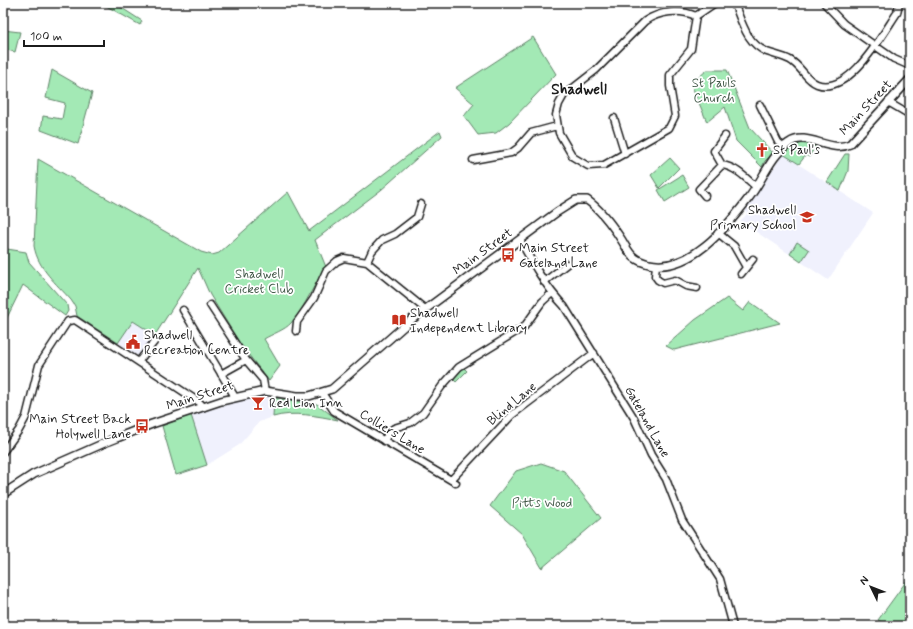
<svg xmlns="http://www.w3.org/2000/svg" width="913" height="629" font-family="Mynerve,sans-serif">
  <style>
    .built { fill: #f0f1fd }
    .green { fill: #a3e9b5; stroke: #608268 }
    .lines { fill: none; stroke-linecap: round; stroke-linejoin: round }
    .minor-casing { stroke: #1c1c1c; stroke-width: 9 }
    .tertiary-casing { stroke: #1c1c1c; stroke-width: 10 }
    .minor { stroke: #fff; stroke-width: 6 }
    .tertiary { stroke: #fff; stroke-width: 7 }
    .labels { text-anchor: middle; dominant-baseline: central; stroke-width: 3.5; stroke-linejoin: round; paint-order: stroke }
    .park-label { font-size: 13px; fill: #445a4a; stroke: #fff }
    .street-label { font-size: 13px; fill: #1c1c1c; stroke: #fff }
    .poi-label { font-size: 13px; fill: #1c1c1c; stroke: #fff; text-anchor: start }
    .quarter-label { font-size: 15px; font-weight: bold; fill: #1c1c1c; stroke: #fff }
  </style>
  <rect width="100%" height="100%" fill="#fff"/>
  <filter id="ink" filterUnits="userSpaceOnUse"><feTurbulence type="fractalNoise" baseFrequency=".025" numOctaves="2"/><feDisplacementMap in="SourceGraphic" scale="8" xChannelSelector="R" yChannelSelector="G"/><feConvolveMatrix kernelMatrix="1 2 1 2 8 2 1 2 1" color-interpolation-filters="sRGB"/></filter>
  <g filter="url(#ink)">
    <path class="built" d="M783,154L873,213L828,280L740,221L747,214L744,208L756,195Z
      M133,321L155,335L139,357L118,343Z
      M263,395L274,398L273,417L259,422L239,445L207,465L191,415Z"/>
    <path class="green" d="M101,3H114L142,21L140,25Z
      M3,30L20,32L15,52L3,49Z
      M533,37L556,74L509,123L496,133L478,135L464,116L474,104L455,88Z
      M52,70L92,93L78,144L41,130L43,116L62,119L65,103L46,98Z
      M707,70H727L750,128L773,153L765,161L762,167L736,141L725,107L707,122L691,84Z
      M440,131L442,136L381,190L315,240L326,267C313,285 306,306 291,323C285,330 272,334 264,339L280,366L269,381L241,345L210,295L198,268L155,335L133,321L118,343L77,316L75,306L71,300C56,283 38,269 34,246L38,159L201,252L212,255L219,253L288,192L309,231Z
      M802,143L816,145L809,157L806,155L799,164L783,154L788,149Z
      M845,154H849L848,171L840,191L827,182Z
      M670,158L679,168L659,188L651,175Z
      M682,175L689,187L665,202L658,190Z
      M797,242L809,250L801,262L790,254Z
      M7,249L26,252L29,262L67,305L68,311L65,316L23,285L3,326V250Z
      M727,298L743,311L750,302L780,323L674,350L666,346L695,320Z
      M463,367L467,371L456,382L452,378Z
      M274,398L317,404L338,420C318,416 293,411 273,417Z
      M191,415L207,465L176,475L162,426Z
      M541,463L564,471L601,518L542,568L522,534L490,506L516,471Z
      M910,576V626H888L878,620Z"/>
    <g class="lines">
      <defs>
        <path id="minor" d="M734,3C742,22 746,43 767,52C775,55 783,56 790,60C801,66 806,80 817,84C849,96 882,35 897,13L899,3
          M824,3L844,24L894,59L910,66
          M696,16C679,9 660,11 645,21L596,70L564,95L559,104L556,115L559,133L573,157L588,166L604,165L669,128L675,116L670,86V75L691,49L696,16L715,3
          M888,102L910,115
          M760,105L778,142L784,147
          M614,118L625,154
          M725,136L714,151L722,165C736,167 746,178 756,187
          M473,160L511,153L518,148L531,133L557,126
          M705,196L699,189L722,165
          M718,233L734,246L746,267
          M520,240C533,264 545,286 564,306L634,418L651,455L666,479L682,520L720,579L733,626
          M367,262L372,251L382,240L395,234L417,217L421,204
          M656,265L655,276L658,280L663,283L675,280L686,286L697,288
          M741,274L753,259
          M544,282L567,264
          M210,305L246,360L263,380L265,391
          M183,310L235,397
          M296,331L297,322L314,298L326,271L337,261L344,258L367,262L425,309
          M139,361L155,341
          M221,374L246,360
          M322,393L334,411L456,483
          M384,441L389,432L394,428L410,423L423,413L442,386L459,367L524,327L542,302L552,293
          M3,452L19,430L26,417L39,365L68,321L75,320L199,402L204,407
          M451,480L512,415L594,353"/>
        <path id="tertiary" d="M3,494L34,474L109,441L152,424L221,401L265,391L297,396H309L332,389L411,320L557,212L576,200H587C601,210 612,225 621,239C625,245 629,254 635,258C639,261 645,263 649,264C689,273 726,228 748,199C762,182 770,156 789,143C807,130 830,154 850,144L910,79"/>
      </defs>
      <use href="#minor" class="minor-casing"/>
      <use href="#tertiary" class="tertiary-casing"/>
      <use href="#minor" class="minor"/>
      <use href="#tertiary" class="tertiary"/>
    </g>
  </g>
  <defs>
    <symbol id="church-bare" viewBox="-9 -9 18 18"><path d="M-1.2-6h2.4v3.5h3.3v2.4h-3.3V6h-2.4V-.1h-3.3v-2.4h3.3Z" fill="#c8321e" stroke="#fff" stroke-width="2.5" paint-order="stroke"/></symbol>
    <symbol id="school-bare" viewBox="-9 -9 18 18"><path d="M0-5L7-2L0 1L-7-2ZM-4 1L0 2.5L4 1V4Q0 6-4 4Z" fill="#c8321e" stroke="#fff" stroke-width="2.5" paint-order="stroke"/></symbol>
    <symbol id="bus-bare" viewBox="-9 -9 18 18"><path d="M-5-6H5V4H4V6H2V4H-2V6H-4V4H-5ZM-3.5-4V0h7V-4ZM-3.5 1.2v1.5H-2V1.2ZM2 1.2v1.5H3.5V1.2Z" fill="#c8321e" stroke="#fff" stroke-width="2.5" paint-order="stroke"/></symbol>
    <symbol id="library-bare" viewBox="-9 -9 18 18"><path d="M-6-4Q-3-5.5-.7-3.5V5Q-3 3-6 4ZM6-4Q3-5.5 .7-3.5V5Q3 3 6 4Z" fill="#c8321e" stroke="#fff" stroke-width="2.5" paint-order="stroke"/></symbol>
    <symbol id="civic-bare" viewBox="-9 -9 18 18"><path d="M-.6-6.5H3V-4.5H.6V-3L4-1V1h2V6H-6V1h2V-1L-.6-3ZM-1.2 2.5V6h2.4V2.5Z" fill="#c8321e" stroke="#fff" stroke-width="2.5" paint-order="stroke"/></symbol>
    <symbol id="bar-bare" viewBox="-9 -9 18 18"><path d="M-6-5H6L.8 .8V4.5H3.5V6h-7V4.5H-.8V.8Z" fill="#c8321e" stroke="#fff" stroke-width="2.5" paint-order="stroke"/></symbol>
  </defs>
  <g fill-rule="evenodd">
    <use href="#church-bare" x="752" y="140" width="20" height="20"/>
    <use href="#school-bare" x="797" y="207" width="20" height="20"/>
    <use href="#bus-bare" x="498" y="245" width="20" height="20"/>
    <use href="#library-bare" x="389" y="310" width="20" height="20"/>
    <use href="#civic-bare" x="123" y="332" width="20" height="20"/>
    <use href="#bar-bare" x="248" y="393" width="20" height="20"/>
    <use href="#bus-bare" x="132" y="416" width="20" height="20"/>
  </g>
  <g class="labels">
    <g class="park-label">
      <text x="714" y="83">St Pauls<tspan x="714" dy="15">Church</tspan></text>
      <text x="259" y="274">Shadwell<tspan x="259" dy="15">Cricket Club</tspan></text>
      <text x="542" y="503">Pitts Wood</text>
    </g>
    <g class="street-label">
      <text transform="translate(866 108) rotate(-47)">Main Street</text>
      <text transform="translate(483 252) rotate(-36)">Main Street</text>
      <text transform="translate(200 396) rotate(-18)">Main Street</text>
      <text transform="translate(512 404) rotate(-40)">Blind Lane</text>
      <text transform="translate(647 422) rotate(61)">Gateland Lane</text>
      <text transform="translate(392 432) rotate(31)">Colliers Lane</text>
    </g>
    <g class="poi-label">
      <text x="773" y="150">St Paul's</text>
      <text x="796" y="210" text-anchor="end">Shadwell<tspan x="796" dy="15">Primary School</tspan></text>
      <text x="519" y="248">Main Street<tspan x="519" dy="15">Gateland Lane</tspan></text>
      <text x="410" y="313">Shadwell<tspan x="410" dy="15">Independent Library</tspan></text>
      <text x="144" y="335">Shadwell<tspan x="144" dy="15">Recreation Centre</tspan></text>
      <text x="269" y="403">Red Lion Inn</text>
      <text x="131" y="419" text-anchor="end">Main Street Back<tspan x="131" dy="15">Holywell Lane</tspan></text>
    </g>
    <g class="quarter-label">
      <text x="579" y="90">Shadwell</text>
    </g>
  </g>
  <rect width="913" height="629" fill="none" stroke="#fff" stroke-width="16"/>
  <rect x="8" y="8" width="897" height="613" fill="none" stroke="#1c1c1c" stroke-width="1.5" filter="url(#ink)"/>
  <g transform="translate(871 587) rotate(313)" stroke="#ffffff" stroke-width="3" paint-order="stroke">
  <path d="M0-3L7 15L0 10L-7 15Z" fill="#1c1c1c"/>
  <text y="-6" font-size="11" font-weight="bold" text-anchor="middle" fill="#1c1c1c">N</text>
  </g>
  <path d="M24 40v6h80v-6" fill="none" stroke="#1c1c1c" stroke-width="2"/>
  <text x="30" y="40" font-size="12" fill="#1c1c1c" stroke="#ffffff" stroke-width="3" paint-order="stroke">100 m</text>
</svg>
